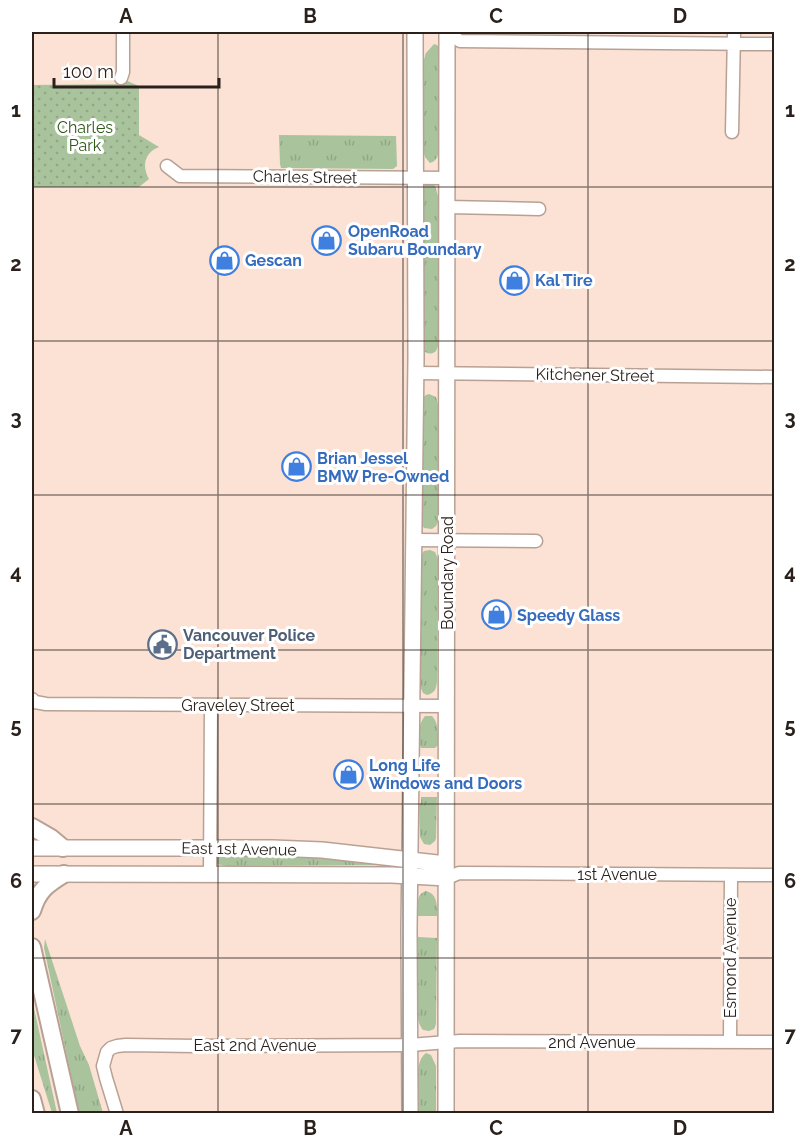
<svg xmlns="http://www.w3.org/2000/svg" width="806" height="1145" font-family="Raleway,sans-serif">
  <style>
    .grass { fill: url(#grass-tufts) }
    .park { fill: url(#park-dots) }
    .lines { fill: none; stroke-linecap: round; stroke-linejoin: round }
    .minor-casing { stroke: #b8a194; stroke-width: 15 }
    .major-casing { stroke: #b8a194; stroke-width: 18 }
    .highway-casing { stroke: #b8a194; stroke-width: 20 }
    .minor { stroke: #fff; stroke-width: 12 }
    .major { stroke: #fff; stroke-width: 15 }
    .highway { stroke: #fff; stroke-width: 16 }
    .grid { fill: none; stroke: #2a211c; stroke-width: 1.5; stroke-opacity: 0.55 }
    .labels { text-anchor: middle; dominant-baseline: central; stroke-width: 6; stroke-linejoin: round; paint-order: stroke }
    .park-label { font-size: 16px; fill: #30581a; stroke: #fff }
    .street-label { font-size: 16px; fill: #2a211c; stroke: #fff }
    .shop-label { font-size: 16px; font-weight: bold; fill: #366cbe; stroke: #fff; text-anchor: start }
    .service-label { font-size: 16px; font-weight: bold; fill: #4e5e75; stroke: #fff; text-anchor: start }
    .neatline { fill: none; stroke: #2a211c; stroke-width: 2 }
    .grid-label { font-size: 20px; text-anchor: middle; font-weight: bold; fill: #2a211c }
  </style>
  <defs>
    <pattern id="grass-tufts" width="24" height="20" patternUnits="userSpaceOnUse" patternTransform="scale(1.5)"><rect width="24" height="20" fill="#a9c39d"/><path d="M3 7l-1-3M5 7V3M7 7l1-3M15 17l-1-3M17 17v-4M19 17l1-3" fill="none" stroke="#92a787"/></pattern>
    <pattern id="park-dots" width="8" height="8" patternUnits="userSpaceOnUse" patternTransform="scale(1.5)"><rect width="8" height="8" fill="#a9c39d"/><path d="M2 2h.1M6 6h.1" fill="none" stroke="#92a787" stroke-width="1.8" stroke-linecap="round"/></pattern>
  </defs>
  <rect width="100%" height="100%" fill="#fbe2d4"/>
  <path class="grass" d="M434,44L437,45L440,48L439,146C439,153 438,161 430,163L425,157L422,147V66L426,53Z
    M279,135L396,136L397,166L393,169L281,168L280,164Z
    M431,183L435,186L439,199L438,346L436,351C430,356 426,353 421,349L423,190L425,185Z
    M429,394L436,397L438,404V522L436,526L432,529L424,528L421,524V399L426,395Z
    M430,550L435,552L438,559L437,682C436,689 435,693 427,695L423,693L419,684L421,555L424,551Z
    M425,716H432C439,723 438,735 438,745L435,748H421C417,739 418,724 425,716Z
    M421,797H437L436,838L435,841L430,845L424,844L420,837L419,805L421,803Z
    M302,856L391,864L392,865L226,866L217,864L215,861L218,857Z
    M426,891C438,894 437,906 437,916H418C418,907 415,894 426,891Z
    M418,937L437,938L436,1024L434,1029L429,1031C424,1030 423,1031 421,1027C413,1017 418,953 418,937Z
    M45,939L80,1046L89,1065L103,1113H79L44,948Z
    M32,999L57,1113H52L32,1049Z
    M426,1053L431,1055L436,1066V1113H418C418,1099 413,1061 426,1053Z"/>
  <path class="park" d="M127,81L139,86V135L159,147C144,153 142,166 149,179L139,187H32V85L118,84Z"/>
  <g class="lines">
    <defs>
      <path id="minor" d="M446,32L460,41L774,44
        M121,78L123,72V32
        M732,132L734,32
        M167,166L180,176L447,178
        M447,207L539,209
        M416,373L774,377
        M414,540L536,541
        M32,699L35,702L46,704L446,706
        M210,874L211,705
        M447,878L459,873L774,875
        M730,1042L731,875
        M117,1114L106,1078L103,1066L107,1052L111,1048L117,1046L126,1045L196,1046L410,1045L460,1041L774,1042"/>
      <path id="major" d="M32,848H273L322,850L446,864
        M32,874L392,875L447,878
        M410,1114L409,930L416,358L415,32
        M446,1114C446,753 448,392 447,32"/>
      <path id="highway" d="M32,827L51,838L63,848
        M32,911C38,891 46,885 64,874
        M32,947L70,1114
        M32,1099L36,1114"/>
    </defs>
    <use href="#minor" class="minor-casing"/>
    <use href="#major" class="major-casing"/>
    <use href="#highway" class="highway-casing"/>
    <use href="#minor" class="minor"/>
    <use href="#major" class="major"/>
    <use href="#highway" class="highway"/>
  </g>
  <path class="grid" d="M218,32V1114M403,32V1114M588,32V1114M32,187H774M32,341H774M32,495H774M32,650H774M32,804H774M32,958H774"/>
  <defs>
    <symbol id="shop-ring" viewBox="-11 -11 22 22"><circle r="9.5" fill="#fff" stroke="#3f7fe0" stroke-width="1.5"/><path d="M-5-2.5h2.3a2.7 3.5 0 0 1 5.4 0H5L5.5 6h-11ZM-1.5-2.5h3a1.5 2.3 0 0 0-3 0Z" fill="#3f7fe0"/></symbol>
    <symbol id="civic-ring" viewBox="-11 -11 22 22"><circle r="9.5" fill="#fff" stroke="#5c6f8a" stroke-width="1.5"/><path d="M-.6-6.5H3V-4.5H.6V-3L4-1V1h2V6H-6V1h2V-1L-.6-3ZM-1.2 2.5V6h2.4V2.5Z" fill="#5c6f8a"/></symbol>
  </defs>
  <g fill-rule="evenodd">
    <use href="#shop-ring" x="310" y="224" width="33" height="33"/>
    <use href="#shop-ring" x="208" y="244" width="33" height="33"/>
    <use href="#shop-ring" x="498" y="264" width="33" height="33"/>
    <use href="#shop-ring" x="280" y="450" width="33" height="33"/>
    <use href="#shop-ring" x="480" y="598" width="33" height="33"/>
    <use href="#civic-ring" x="146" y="628" width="33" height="33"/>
    <use href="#shop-ring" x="332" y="758" width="33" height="33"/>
  </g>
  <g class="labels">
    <g class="park-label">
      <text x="85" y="127">Charles<tspan x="85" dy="18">Park</tspan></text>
    </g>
    <g class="street-label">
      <text transform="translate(305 177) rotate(1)">Charles Street</text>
      <text transform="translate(595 375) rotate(1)">Kitchener Street</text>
      <text transform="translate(447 573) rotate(-90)">Boundary Road</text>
      <text x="238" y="705">Graveley Street</text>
      <text transform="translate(239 849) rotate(1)">East 1st Avenue</text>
      <text x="617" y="874">1st Avenue</text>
      <text transform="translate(730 958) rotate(-90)">Esmond Avenue</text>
      <text x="592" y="1042">2nd Avenue</text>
      <text x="255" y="1045">East 2nd Avenue</text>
    </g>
    <g class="shop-label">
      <text x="348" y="231">OpenRoad<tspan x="348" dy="18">Subaru Boundary</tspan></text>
      <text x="245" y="260">Gescan</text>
      <text x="535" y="280">Kal Tire</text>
      <text x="317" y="458">Brian Jessel<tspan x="317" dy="18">BMW Pre-Owned</tspan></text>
      <text x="517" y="615">Speedy Glass</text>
      <text x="369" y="765">Long Life<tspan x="369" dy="18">Windows and Doors</tspan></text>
    </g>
    <g class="service-label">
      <text x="183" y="635">Vancouver Police<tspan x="183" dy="18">Department</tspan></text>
    </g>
  </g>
  <rect width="806" height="1145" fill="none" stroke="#ffffff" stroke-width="66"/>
  <path d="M54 78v9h165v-9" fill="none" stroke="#2a211c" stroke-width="3"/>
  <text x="63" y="78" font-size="18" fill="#2a211c" stroke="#ffffff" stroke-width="4.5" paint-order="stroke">100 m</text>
  <rect x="33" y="33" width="740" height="1079" class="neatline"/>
  <g class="grid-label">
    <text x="126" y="23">A</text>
    <text x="310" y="23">B</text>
    <text x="496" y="23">C</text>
    <text x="680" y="23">D</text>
    <text x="16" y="117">1</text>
    <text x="790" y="117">1</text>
    <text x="16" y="271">2</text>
    <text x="790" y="271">2</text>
    <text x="16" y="425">3</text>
    <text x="790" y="425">3</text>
    <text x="16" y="579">4</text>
    <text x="790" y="579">4</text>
    <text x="16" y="733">5</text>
    <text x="790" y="733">5</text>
    <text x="16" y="888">6</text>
    <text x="790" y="888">6</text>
    <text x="16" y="1042">7</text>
    <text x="790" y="1042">7</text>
    <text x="126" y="1135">A</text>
    <text x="310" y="1135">B</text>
    <text x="496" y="1135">C</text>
    <text x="680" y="1135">D</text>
  </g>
</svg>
